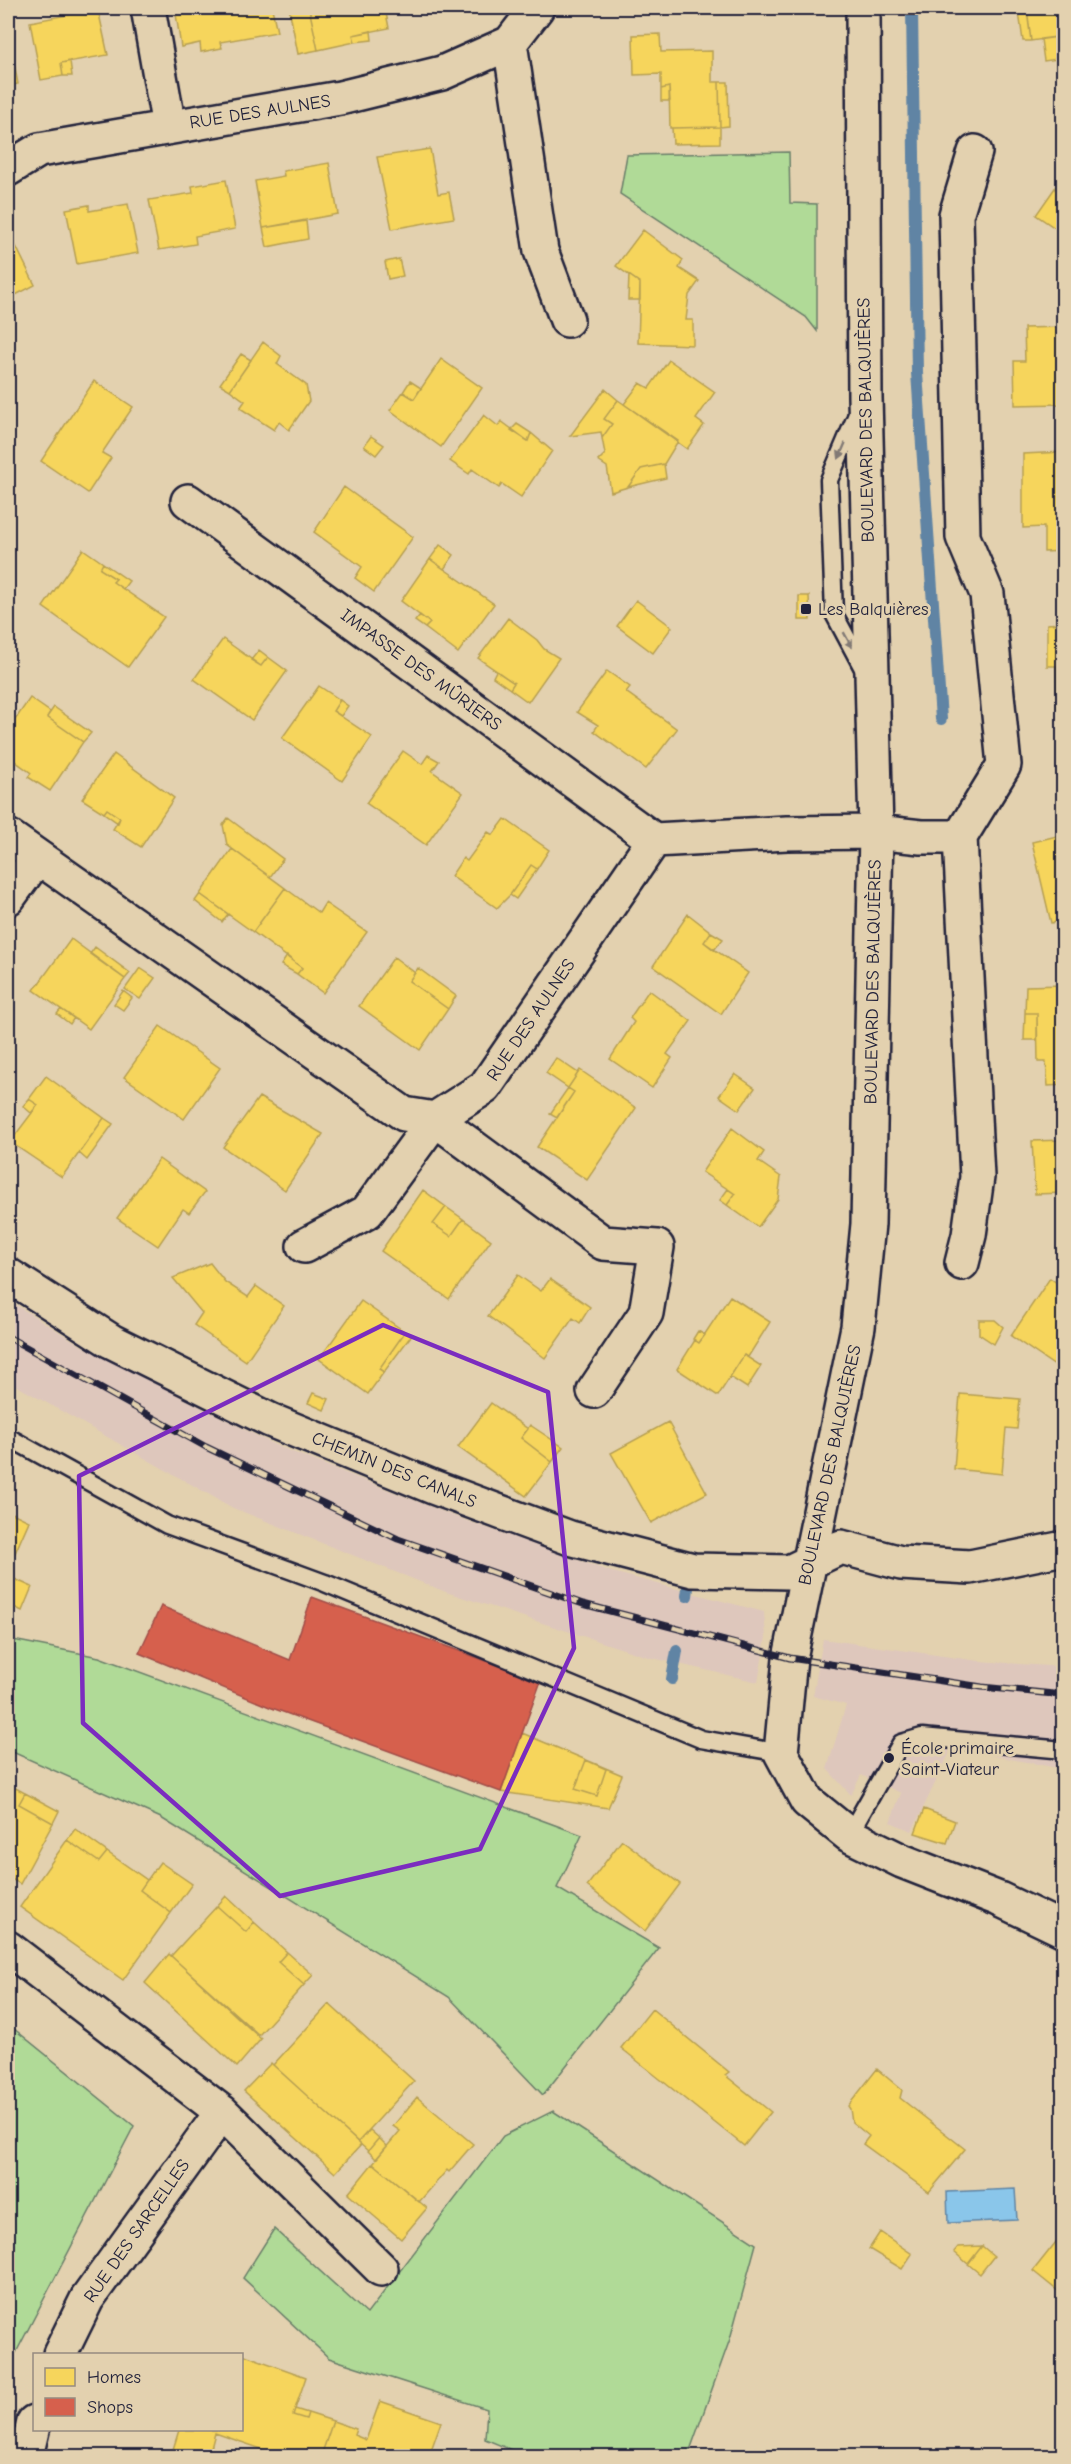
<svg xmlns="http://www.w3.org/2000/svg" width="1071" height="2464" font-family="'Comic Neue',sans-serif">
  <style>
    .built { fill: #dec7bc }
    .green { fill: #b0da97; stroke: #697e69; stroke-width: 1.5 }
    .water { fill: #8ac6ea; stroke: #6084a4; stroke-width: 1.5 }
    .homes { fill: #f6d55c; stroke: #b69f52; stroke-width: 1.5 }
    .shops { fill: #d6604d; stroke: #a04d48; stroke-width: 1.5 }
    .lines { fill: none; stroke-linecap: round; stroke-linejoin: round }
    .stream { stroke: #6084a4; stroke-width: 12 }
    .service-casing { stroke: #22223b; stroke-width: 21 }
    .minor-casing { stroke: #22223b; stroke-width: 38 }
    .service { stroke: #e3d1af; stroke-width: 16 }
    .minor { stroke: #e3d1af; stroke-width: 33 }
    .rail-casing { stroke: #22223b; stroke-width: 7 }
    .rail { stroke: #e3d1af; stroke-width: 4.5; stroke-dasharray: 14; stroke-linecap: butt }
    .oneway { fill: #827a75 }
    .marked { fill: none; stroke: #7b2cbf; stroke-width: 4.5; stroke-linejoin: round }
    .poi-dot { fill: #22223b; stroke: #e3d1af; stroke-width: 2 }
    .labels { text-anchor: middle; dominant-baseline: central; stroke-width: 6; stroke-linejoin: round; paint-order: stroke }
    .street-label { font-size: 18px; fill: #22223b; stroke: #e3d1af }
    .poi-label { font-size: 18px; fill: #22223b; stroke: #e3d1af; text-anchor: start }
  </style>
  <rect width="100%" height="100%" fill="#e3d1af"/>
  <filter id="ink" filterUnits="userSpaceOnUse"><feTurbulence type="fractalNoise" baseFrequency=".0167" numOctaves="2"/><feDisplacementMap in="SourceGraphic" scale="12" xChannelSelector="R" yChannelSelector="G"/><feConvolveMatrix kernelMatrix="1 2 1 2 8 2 1 2 1" color-interpolation-filters="sRGB"/></filter>
  <g filter="url(#ink)">
    <path class="built" d="M8,1300L82,1346L275,1445L459,1518L609,1571L764,1612L766,1637L758,1682L648,1657L446,1592L233,1508L8,1381Z
      M823,1639L979,1661L1063,1667V1769L952,1748L912,1831L890,1822L901,1793L861,1775L851,1795L827,1769L846,1705L813,1696Z"/>
    <path class="green" d="M789,152L790,203L817,204V331L806,317L620,194L627,155Z
      M8,1639L99,1657L582,1835L557,1888L659,1948L543,2095L449,1997L161,1818L8,1750Z
      M8,2024L134,2126L8,2368Z
      M553,2111L756,2244L730,2339L688,2456H526L485,2439L487,2409L329,2358L243,2278L274,2229L367,2314L503,2136Z"/>
    <path class="water" d="M1015,2189L1017,2220L948,2223L947,2192Z"/>
    <path class="homes" d="M193,8H272L277,32L220,42L222,48L201,52L200,43L181,47L176,14L194,11Z
      M289,8H309L318,50L298,54Z
      M309,8H385L389,28L353,35L355,42L318,50Z
      M1027,8H1064V36L1031,41Z
      M98,9L108,55L61,63L63,76L41,80L30,22Z
      M1027,11L1031,41H1023L1019,12Z
      M8,31L18,84L8,86Z
      M371,31L372,40L355,42L353,35Z
      M660,34L661,52L712,51V82H719L720,127L670,128L669,87L661,89V74L634,75L633,35Z
      M1064,36V58L1044,61L1041,39Z
      M70,61L72,76H63L61,63Z
      M719,82H728L729,126L720,127Z
      M669,87L670,101H661V89Z
      M720,127V143L673,144L672,128Z
      M430,149L438,194L449,192L454,218L392,229L377,157Z
      M329,163L338,214L263,228L255,181L284,176L283,171Z
      M1064,175V234L1036,215Z
      M226,180L235,229L195,236L196,244L159,250L149,200L193,193L192,186Z
      M128,204L138,253L77,264L66,209L89,205V211Z
      M306,221L308,239L267,247L263,228Z
      M643,230L683,260L679,268L699,281L689,295L686,320H693V345L638,343L640,283L616,266Z
      M14,242L35,285L8,299V245Z
      M399,259L403,276L388,279L385,262Z
      M629,275L640,283V300H628Z
      M1064,327V404L1015,405L1014,361H1025L1024,328Z
      M263,342L281,356L277,364L306,385L309,401L289,430L279,422L274,430L240,408L245,401L230,390Z
      M241,354L251,360L230,390L220,384Z
      M441,359L482,388L441,447L390,410L403,392L414,399Z
      M669,360L715,392L696,419L704,425L687,449L624,404L640,383L649,388Z
      M94,381L133,407L102,453L111,458L88,493L41,461Z
      M410,381L421,388L414,399L403,392Z
      M605,389L618,400L604,419L612,424L602,438L601,432L570,436Z
      M618,400L678,441L664,464L641,469L628,487L611,492L607,467L598,461L605,454L602,438L612,424L604,419Z
      M484,415L498,426L501,421L528,441L531,433L552,451L521,497L502,484L499,488L472,469L469,474L450,461Z
      M517,424L531,433L528,441L511,430Z
      M371,436L384,445L376,455L364,446Z
      M1064,452V551L1044,552V527L1023,528V454Z
      M664,464L666,478L628,487L641,469Z
      M344,487L413,537L374,592L355,578L362,567L314,532Z
      M440,545L454,555L444,569L430,559Z
      M83,549L103,563L100,569L116,579L113,582L164,617L128,667L43,607Z
      M430,559L494,604L458,653L425,628L430,623L401,601Z
      M103,563L129,581L123,589L113,582L116,579L100,569Z
      M799,596H809L810,620H799Z
      M636,600L672,627L653,653L617,626Z
      M420,615L430,623L425,628L415,621Z
      M508,618L537,640L544,649L559,658L528,702L510,689L514,683L478,658Z
      M1064,623V708H1057L1056,666H1047V624Z
      M223,639L261,666L268,657L287,671L252,720L194,679Z
      M259,650L268,657L261,666L251,660Z
      M496,671L514,683L510,689L493,677Z
      M607,671L630,687L626,692L677,729L646,769L594,731L598,725L577,712Z
      M319,686L340,700L333,711L372,737L342,781L282,738Z
      M30,698L50,712L47,717L83,742L50,791L28,777L31,773L8,756V730Z
      M340,700L348,706L341,716L333,711Z
      M54,707L91,733L83,742L47,717Z
      M403,751L422,764L428,755L439,761L432,771L463,793L426,845L366,803Z
      M114,754L174,798L141,847L113,829L120,818L107,809L104,813L82,799Z
      M107,809L120,818L118,823L104,813Z
      M228,818L283,859L270,877L227,845L223,825Z
      M505,819L549,850L537,869L531,865L510,895L497,908L451,876L463,858L467,861L488,832L493,835Z
      M1061,835H1064V921L1051,923L1032,842Z
      M232,849L285,888L253,932L200,894Z
      M531,865L537,869L516,899L510,895Z
      M285,888L319,913L325,903L367,932L323,993L297,974L302,968L253,932Z
      M200,894L228,914L222,922L195,901Z
      M688,914L711,932L704,942L748,973L721,1014L653,966Z
      M711,932L723,939L714,950L704,942Z
      M71,939L125,979L89,1029L34,990Z
      M95,947L130,973L125,979L90,954Z
      M287,956L302,968L297,974L281,965Z
      M394,957L415,973L409,981L448,1009L420,1050L359,1006Z
      M140,968L155,978L140,999L125,989Z
      M418,968L456,996L448,1009L409,981Z
      M1064,985V1085L1048,1086L1046,1062H1038L1037,1013H1025L1026,986Z
      M649,990L691,1021L667,1054L672,1058L652,1088L610,1059L634,1022L630,1018Z
      M123,991L132,998L123,1010L114,1004Z
      M61,1009L74,1018L70,1024L57,1014Z
      M1025,1013H1037V1040H1024Z
      M160,1026L220,1068L184,1119L124,1077Z
      M556,1058L578,1073L568,1088L546,1073Z
      M580,1070L636,1108L587,1180L537,1147L574,1092L568,1088Z
      M735,1074L755,1088L739,1110L719,1096Z
      M46,1076L104,1118L62,1177L10,1142L38,1105L29,1099Z
      M568,1088L574,1092L557,1118L550,1114Z
      M259,1097L323,1134L285,1190L223,1147Z
      M29,1099L38,1105L31,1113L23,1106Z
      M104,1118L113,1124L87,1160L79,1153Z
      M732,1128L764,1152L758,1161L781,1177L778,1199L758,1227L727,1205L735,1194L702,1172Z
      M1064,1140V1193L1035,1194L1032,1141Z
      M159,1159L205,1192L189,1213L183,1209L158,1246L117,1218Z
      M728,1189L735,1194L727,1205L720,1200Z
      M423,1190L446,1207L433,1224L451,1236L463,1219L491,1240L449,1299L381,1251Z
      M446,1207L463,1219L451,1236L433,1224Z
      M210,1263L225,1282L248,1297L256,1286L284,1306L246,1361L194,1325L202,1313L173,1278Z
      M518,1275L541,1291L550,1279L590,1307L580,1323L573,1318L545,1358L488,1316Z
      M1050,1278L1064,1288V1367L1061,1370L1011,1336Z
      M730,1296L770,1322L748,1357L744,1355L718,1396L677,1369L695,1340L699,1343Z
      M361,1301L405,1332L379,1369L384,1372L368,1394L319,1359Z
      M979,1320H995L1003,1327L994,1344L979,1334Z
      M698,1331L705,1335L699,1343L693,1339Z
      M405,1332L411,1336L384,1372L379,1369Z
      M744,1355L761,1366L747,1388L730,1377Z
      M313,1393L329,1399L324,1410L308,1403Z
      M960,1394L1020,1399L1017,1429L1006,1428L1002,1474L954,1469Z
      M491,1403L528,1429L521,1438L552,1462L526,1496L458,1447Z
      M668,1422L707,1493L651,1523L611,1453Z
      M530,1425L563,1447L552,1462L521,1438Z
      M8,1511L29,1521L8,1569Z
      M8,1576L32,1587L22,1611L8,1604Z
      M522,1733L622,1775L608,1808L501,1792Z
      M586,1760L606,1769L597,1796L575,1789Z
      M8,1784L25,1793L19,1804L53,1823L20,1884L8,1877Z
      M25,1793L59,1811L53,1823L19,1804Z
      M924,1809L955,1821L947,1843L915,1833Z
      M75,1829L107,1852L99,1862L67,1840Z
      M67,1840L99,1862L107,1852L147,1880L140,1890L171,1913L123,1980L20,1907Z
      M622,1840L680,1884L645,1931L587,1886Z
      M160,1862L192,1884L171,1913L140,1890Z
      M226,1896L254,1922L246,1932L217,1906Z
      M217,1906L246,1932L254,1922L287,1952L278,1962L304,1985L259,2035L171,1956Z
      M287,1952L313,1975L304,1985L278,1962Z
      M169,1954L261,2039L237,2067L145,1983Z
      M329,2004L414,2081L358,2142L273,2065Z
      M652,2009L729,2072L725,2075L771,2112L744,2146L621,2048Z
      M271,2063L361,2145L335,2173L244,2091Z
      M877,2069L902,2090L900,2098L965,2149L929,2192L863,2144L869,2136L852,2122L850,2109L848,2106Z
      M417,2097L473,2144L449,2172L447,2170L419,2202L373,2163L400,2131L393,2126Z
      M370,2130L379,2138L368,2151L358,2142Z
      M379,2138L387,2146L376,2159L368,2151Z
      M373,2163L427,2208L401,2239L348,2194Z
      M880,2232L912,2254L902,2269L869,2249Z
      M1064,2232V2296L1033,2271Z
      M982,2246L968,2264L954,2252L958,2247Z
      M982,2246L994,2256L980,2274L968,2264Z
      M245,2355L306,2377L293,2415L306,2419L308,2413L333,2421L321,2456H282L215,2433L209,2456H171L179,2430H242V2364Z
      M380,2401L441,2422L429,2456H321L333,2421L356,2429L354,2435L366,2440Z
      M295,2409L308,2413L306,2419L293,2415Z"/>
    <path class="shops" d="M312,1597L541,1681L501,1792L272,1708L139,1653L161,1606L290,1660Z"/>
    <g class="lines">
      <path class="stream" d="M912,8L917,373L941,719
        M687,1596L688,1588
        M672,1679L677,1651"/>
      <defs>
        <path id="service" d="M858,412L829,480L834,614L865,672
          M8,1437L167,1525L325,1583L701,1739L781,1753
          M849,1835L901,1743L922,1737L1064,1750"/>
        <path id="minor" d="M148,8L169,127
          M863,8L865,397L876,832L868,1224L858,1327L790,1658L781,1753L807,1801L849,1835L902,1861L999,1899L1064,1930
          M510,43L541,251L567,320
          M8,169L39,150L340,98L442,73L510,43L537,8
          M188,501L654,840
          M8,836L404,1114L435,1119L485,1087L654,840L787,833L876,832L921,837H960
          M8,898L37,858
          M304,1246L367,1212L435,1119L603,1243L657,1247L646,1313L594,1391
          M962,1263L969,1235L977,1177L960,837L1004,765L987,594L963,537L956,215L975,152
          M8,1275L111,1341L270,1420L433,1487L570,1538L693,1570L789,1572L841,1547L901,1563L970,1567L1064,1548
          M8,1948L222,2112L381,2269
          M60,2354L87,2299L222,2112
          M26,2456L34,2422"/>
      </defs>
      <use href="#service" class="service-casing"/>
      <use href="#minor" class="minor-casing"/>
      <use href="#service" class="service"/>
      <use href="#minor" class="minor"/>
      <defs>
        <path id="rail" d="M8,1337L206,1447L398,1539L583,1604L790,1658L982,1687L1064,1695"/>
      </defs>
      <use href="#rail" class="rail-casing"/>
      <use href="#rail" class="rail"/>
    </g>
    <defs><path id="oneway-solid" d="M-6-.8H1V-3.2L6.5 0L1 3.2V.8H-6Z" transform="scale(1.5)"/></defs>
    <g class="oneway">
      <use href="#oneway-solid" transform="translate(842 451) rotate(113)"/>
      <use href="#oneway-solid" transform="translate(848 640) rotate(61)"/>
    </g>
  </g>
  <path class="marked" d="M383,1325L548,1392L574,1648L480,1849L280,1896L83,1723L79,1476Z"/>
  <g class="poi-dot">
    <rect x="800" y="603" width="12" height="12" rx="3"/>
    <circle cx="889" cy="1758" r="6"/>
  </g>
  <g class="labels">
    <g class="street-label">
      <text transform="translate(260 112) rotate(-9)">RUE DES AULNES</text>
      <text transform="translate(866 420) rotate(-91)">BOULEVARD DES BALQUIÈRES</text>
      <text transform="translate(421 670) rotate(36)">IMPASSE DES MÛRIERS</text>
      <text transform="translate(873 982) rotate(-89)">BOULEVARD DES BALQUIÈRES</text>
      <text transform="translate(531 1020) rotate(-56)">RUE DES AULNES</text>
      <text transform="translate(830 1465) rotate(-78)">BOULEVARD DES BALQUIÈRES</text>
      <text transform="translate(394 1470) rotate(22)">CHEMIN DES CANALS</text>
      <text transform="translate(137 2231) rotate(-55)">RUE DES SARCELLES</text>
    </g>
    <g class="poi-label">
      <text x="818" y="609">Les Balquières</text>
      <text x="901" y="1748">École primaire<tspan x="901" dy="21">Saint-Viateur</tspan></text>
    </g>
  </g>
  <rect width="1071" height="2464" fill="none" stroke="#e3d1af" stroke-width="30"/>
  <rect x="15" y="15" width="1041" height="2434" fill="none" stroke="#22223b" stroke-width="2" filter="url(#ink)"/>
  <rect x="33" y="2353" width="210" height="78" fill="#e3d1af" stroke="#968b81" stroke-width="1.5"/>
  <rect x="45" y="2368" width="30" height="18" fill="#f6d55c" stroke="#968b81" stroke-width="1.5"/>
  <text x="87" y="2383" font-size="18" fill="#22223b">Homes</text>
  <rect x="45" y="2398" width="30" height="18" fill="#d6604d" stroke="#968b81" stroke-width="1.5"/>
  <text x="87" y="2413" font-size="18" fill="#22223b">Shops</text>
</svg>
